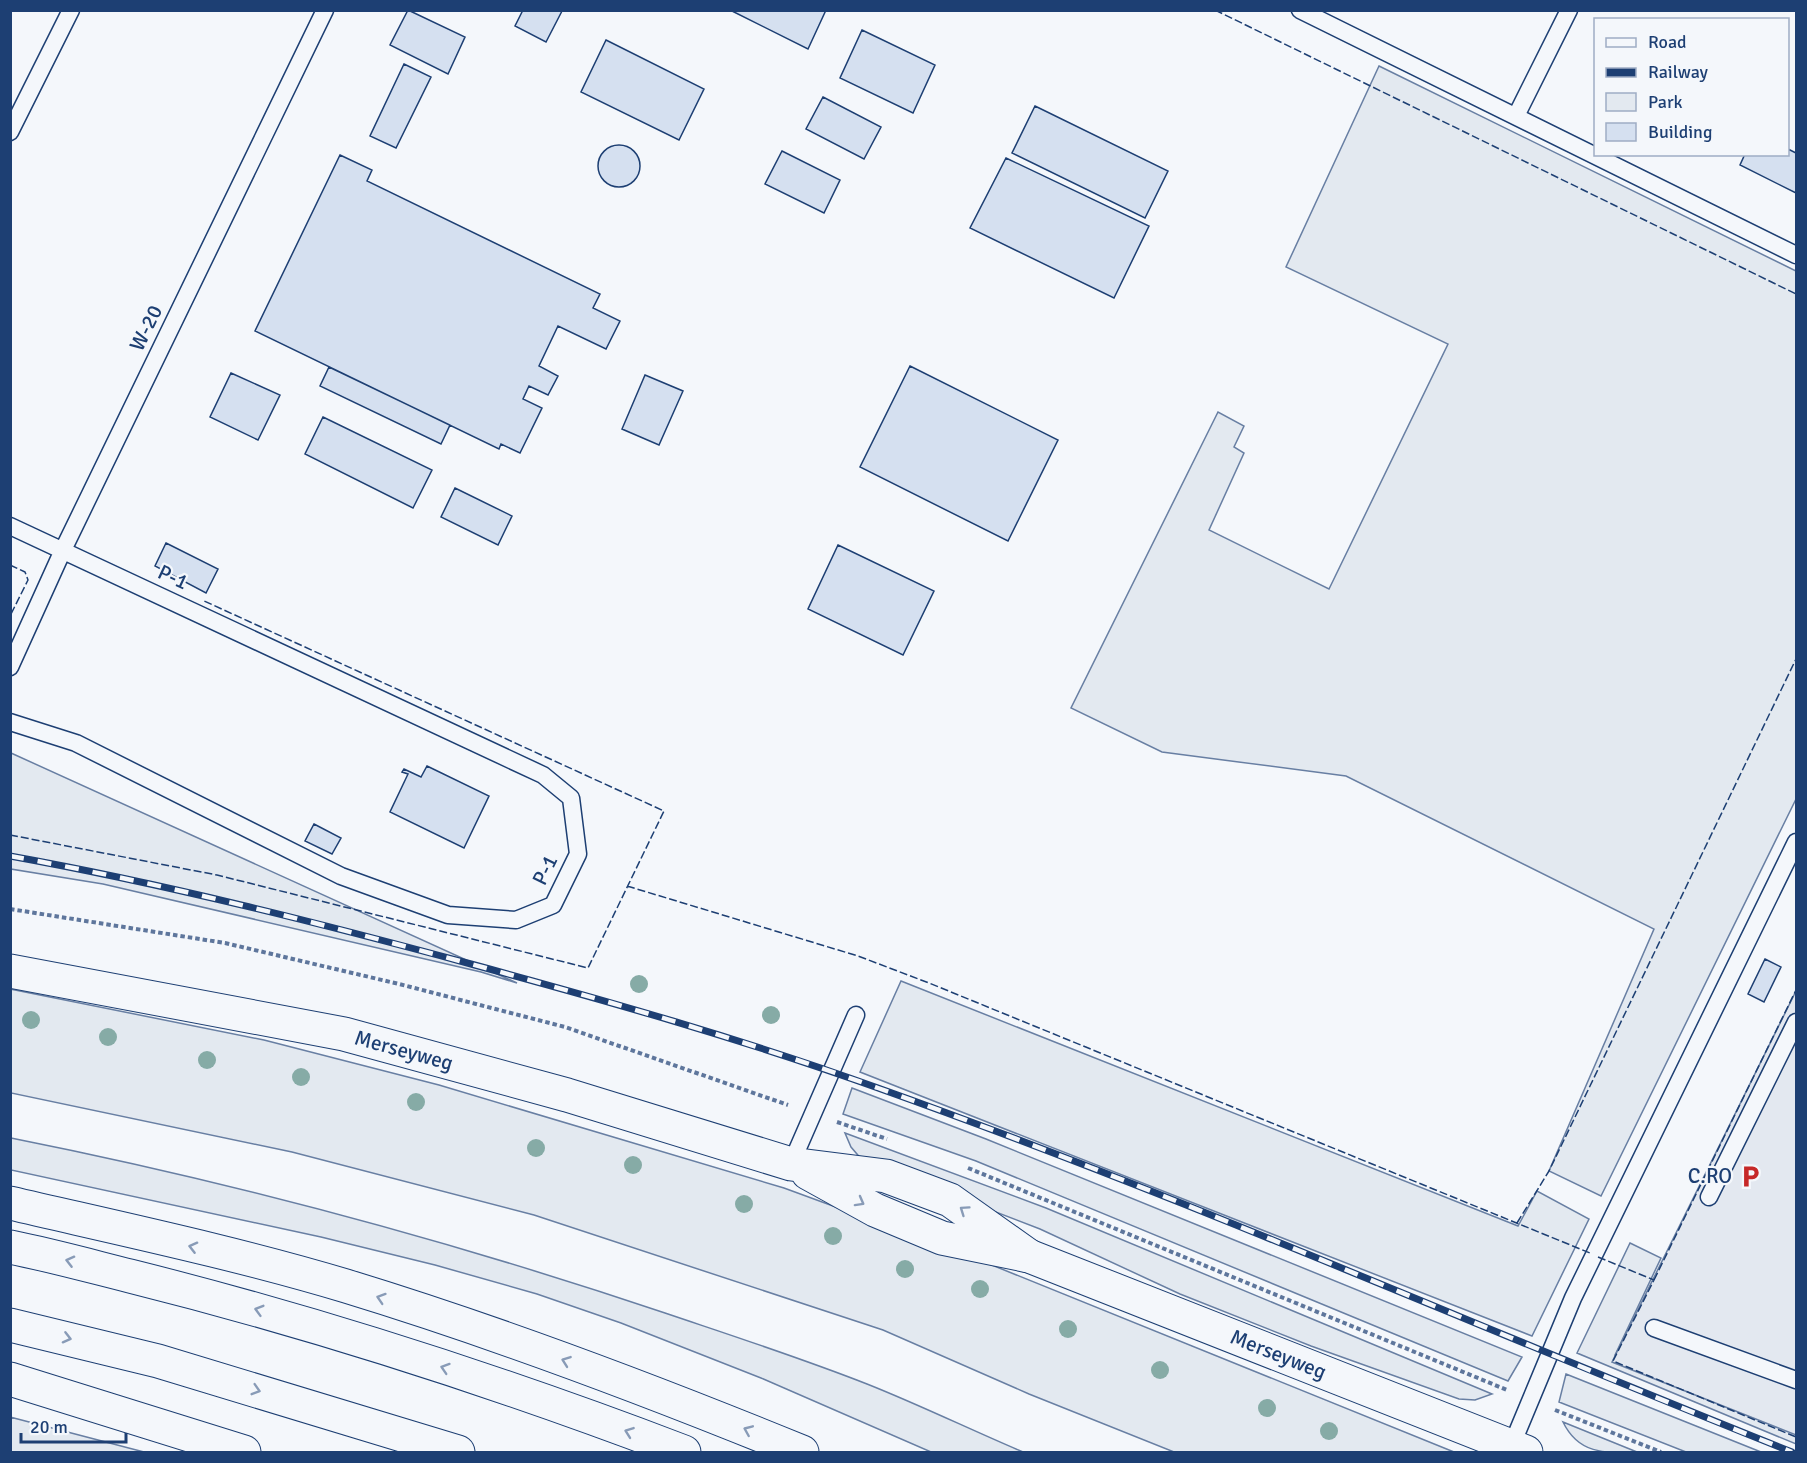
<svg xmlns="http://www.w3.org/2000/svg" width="1807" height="1463" font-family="Signika,sans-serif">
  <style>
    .green { fill: #e3e9f0; stroke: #687fa3; stroke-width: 1.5 }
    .parking { fill: #e3e8f0; stroke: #687fa3; stroke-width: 1.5 }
    .building { fill: #d5e0f0; stroke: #1d3f73; stroke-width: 1.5 }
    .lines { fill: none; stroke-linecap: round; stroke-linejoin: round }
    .lane-casing { stroke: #1d3f73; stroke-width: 19 }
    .secondary-casing { stroke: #1d3f73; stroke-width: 35 }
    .highway-casing { stroke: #1d3f73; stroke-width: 35 }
    .path { stroke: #5e769c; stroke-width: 4; stroke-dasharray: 4.5 3; stroke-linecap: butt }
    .lane { stroke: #f4f7fb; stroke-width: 16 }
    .secondary { stroke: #f4f7fb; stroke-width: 33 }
    .highway { stroke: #f4f7fb; stroke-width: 33 }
    .rail-casing { stroke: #1d3f73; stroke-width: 7 }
    .rail { stroke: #f4f7fb; stroke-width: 4.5; stroke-dasharray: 14; stroke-linecap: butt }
    .fence { stroke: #1d3f73; stroke-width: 1.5; stroke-dasharray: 8 3; stroke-linecap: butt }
    .tree { fill: #86aba6 }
    .oneway { stroke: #889bb7 }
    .labels { text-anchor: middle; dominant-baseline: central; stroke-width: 4.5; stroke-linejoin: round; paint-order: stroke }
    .street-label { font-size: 21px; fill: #1d3f73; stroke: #f4f7fb }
    .poi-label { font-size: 21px; fill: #1d3f73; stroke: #f4f7fb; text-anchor: end }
  </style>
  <rect width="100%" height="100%" fill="#f4f7fb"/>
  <path class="green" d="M1379,66L1796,271V799L1601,1196L1549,1171L1654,929L1346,776L1162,752L1071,708L1218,412L1244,426L1234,447L1244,453L1209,530L1329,589L1448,344L1286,267Z
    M11,753L517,983L481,972L103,884L11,869Z
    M901,981L1518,1226L1537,1191L1589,1219L1532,1336L860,1072Z
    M10,989L264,1040L439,1085L784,1188L972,1257L1454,1452H1174L1029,1394L883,1330L534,1215L292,1152L11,1093Z
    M852,1088L986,1139L1522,1357L1508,1381L976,1161L843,1114Z
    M845,1133L1046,1208L1492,1394L1475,1400L1459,1399L1311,1346L1180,1294L1040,1229L863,1161L851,1147Z
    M11,1138C232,1182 451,1241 665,1313C733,1336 801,1358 867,1384C920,1405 971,1430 1023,1452H931L761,1378L621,1323L537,1294L435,1265L321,1237L11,1170Z
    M1630,1243L1661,1258L1615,1355L1796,1427V1444L1577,1353Z
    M1566,1374L1761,1452H1686L1559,1402Z
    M10,1417L144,1452H11Z
    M1563,1422L1637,1452C1606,1453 1579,1455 1563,1422Z"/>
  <path class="parking" d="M1796,991V1435L1612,1362Z"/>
  <path class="building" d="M408,10L465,37L448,74L390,45Z
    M523,10L562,11L546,42L515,26Z
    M730,10H826L808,49Z
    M862,30L935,65L913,113L840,78Z
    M606,40L704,89L679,140L581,92Z
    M404,64L431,77L396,148L370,136Z
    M823,97L881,127L864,159L806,129Z
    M1035,106L1168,171L1145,218L1012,153Z
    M598 166a21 21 0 1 1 42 0a21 21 0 1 1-42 0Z
    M1788,149L1796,153V193L1740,165L1745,154H1788Z
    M782,151L840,180L824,213L765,184Z
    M340,155L372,170L367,181L600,294L593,308L620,321L606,349L558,326L539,366L558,376L548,395L529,386L523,399L542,408L520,453L501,444L499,449L255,331Z
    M1006,158L1149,226L1114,298L970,228Z
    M910,366L1058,440L1008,541L860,467Z
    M329,367L450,425L441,444L320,386Z
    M231,373L280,395L258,440L210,417Z
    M645,375L683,391L659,445L622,429Z
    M323,417L432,470L413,508L305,454Z
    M455,488L512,516L498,545L441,517Z
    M166,543L218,569L206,593L155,566Z
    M838,545L934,591L903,655L808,609Z
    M427,766L489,796L464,848L390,812L408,774L402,772L404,769L421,777Z
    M314,824L341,838L332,854L305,841Z
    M1765,959L1781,967L1764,1002L1748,994Z"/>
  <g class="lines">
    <defs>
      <path id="lane" d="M1300,10L1796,255
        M1516,116L1569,10
        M10,132L71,10
        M10,526L543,775L571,798L578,854L553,905L516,920L448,915L341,876L76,743L10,722
        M10,667L63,550L325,10
        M791,1164L856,1015
        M1709,1197L1796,1022
        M1654,1328L1796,1380
        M1511,1447L1573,1298L1796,842"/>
      <g id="secondary">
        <path id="s1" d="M10,971L344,1034L567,1095L791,1164L886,1176L950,1200L1029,1256"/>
        <path id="s2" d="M808,1173L875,1210L942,1238L1029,1256L1526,1452"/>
      </g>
      <path id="highway" d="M10,1203C122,1229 236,1253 346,1286C500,1333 653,1391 802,1452
        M10,1247C50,1255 90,1266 130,1276C318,1323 503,1383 684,1452
        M10,1325L158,1361L458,1452
        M10,1379L244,1452"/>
    </defs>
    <use href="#lane" class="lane-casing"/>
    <use href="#secondary" class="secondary-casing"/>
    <use href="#highway" class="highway-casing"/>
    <path class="path" d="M10,909L225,943L399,984L565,1027L788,1105
      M837,1122L887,1139
      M968,1168L1507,1390
      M1555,1410L1661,1452"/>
    <use href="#lane" class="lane"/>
    <use href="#secondary" class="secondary"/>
    <use href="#highway" class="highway"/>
    <defs>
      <path id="rail" d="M10,856C166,884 319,923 471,964C608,1001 745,1040 878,1088C1187,1198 1487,1331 1792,1452"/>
    </defs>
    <use href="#rail" class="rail-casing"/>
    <use href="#rail" class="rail"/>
    <path class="fence" d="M1215,10L1796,294
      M10,565L25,572L28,580L10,616
      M10,835L217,875L588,968L664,811L202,600
      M627,886L858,956L929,983L1590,1253
      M1517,1223L1549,1171L1796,659
      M1598,1257L1654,1280L1613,1361L1796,1437
      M1654,1280L1796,990"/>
  </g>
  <g class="tree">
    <circle cx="639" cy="984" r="9"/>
    <circle cx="771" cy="1015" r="9"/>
    <circle cx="31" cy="1020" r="9"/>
    <circle cx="108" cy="1037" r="9"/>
    <circle cx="207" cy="1060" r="9"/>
    <circle cx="301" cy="1077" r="9"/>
    <circle cx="416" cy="1102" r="9"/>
    <circle cx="536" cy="1148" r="9"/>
    <circle cx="633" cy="1165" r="9"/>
    <circle cx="744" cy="1204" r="9"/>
    <circle cx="833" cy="1236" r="9"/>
    <circle cx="905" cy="1269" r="9"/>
    <circle cx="980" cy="1289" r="9"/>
    <circle cx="1068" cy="1329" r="9"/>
    <circle cx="1160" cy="1370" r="9"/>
    <circle cx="1267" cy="1408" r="9"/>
    <circle cx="1329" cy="1431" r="9"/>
  </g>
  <defs><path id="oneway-chevron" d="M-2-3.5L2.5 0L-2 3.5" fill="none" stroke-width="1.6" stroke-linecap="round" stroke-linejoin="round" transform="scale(1.5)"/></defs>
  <g class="oneway">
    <use href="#oneway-chevron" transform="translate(860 1202) rotate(29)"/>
    <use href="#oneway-chevron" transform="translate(964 1210) rotate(-145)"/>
    <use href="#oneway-chevron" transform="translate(193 1247) rotate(-166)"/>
    <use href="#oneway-chevron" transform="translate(70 1261) rotate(-166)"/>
    <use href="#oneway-chevron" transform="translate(381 1298) rotate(-162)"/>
    <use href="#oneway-chevron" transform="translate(259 1310) rotate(-164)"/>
    <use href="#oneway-chevron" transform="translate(67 1338) rotate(14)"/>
    <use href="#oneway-chevron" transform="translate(566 1361) rotate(-160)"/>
    <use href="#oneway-chevron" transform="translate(445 1368) rotate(-162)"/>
    <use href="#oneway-chevron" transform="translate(256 1390) rotate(17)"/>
    <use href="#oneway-chevron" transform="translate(748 1430) rotate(-157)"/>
    <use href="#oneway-chevron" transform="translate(629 1432) rotate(-160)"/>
  </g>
  <defs>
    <symbol id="parking-bare" viewBox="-9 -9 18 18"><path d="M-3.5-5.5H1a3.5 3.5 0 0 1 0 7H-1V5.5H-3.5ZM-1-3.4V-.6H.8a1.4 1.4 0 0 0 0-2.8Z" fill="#c62828" stroke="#f4f7fb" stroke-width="2.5" paint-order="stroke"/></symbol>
  </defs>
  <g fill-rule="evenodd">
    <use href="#parking-bare" x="1734" y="1160" width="33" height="33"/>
  </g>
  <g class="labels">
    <g class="street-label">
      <text transform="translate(146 328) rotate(-64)">W-20</text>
      <text transform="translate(173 577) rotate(25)">P-1</text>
      <text transform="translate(545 870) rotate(-64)">P-1</text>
      <text stroke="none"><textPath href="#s1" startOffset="402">Merseyweg</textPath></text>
      <text stroke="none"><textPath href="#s2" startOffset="506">Merseyweg</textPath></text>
    </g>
    <g class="poi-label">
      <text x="1732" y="1176">C.RO</text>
    </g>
  </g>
  <rect width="1807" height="1463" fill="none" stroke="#1d3f73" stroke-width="24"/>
  <rect x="1594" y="18" width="195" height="138" fill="#f4f7fb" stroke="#9eadc5" stroke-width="1.5"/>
  <rect x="1606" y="38" width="30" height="9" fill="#f4f7fb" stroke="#9eadc5" stroke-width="1.5"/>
  <text x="1648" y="48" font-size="18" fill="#1d3f73">Road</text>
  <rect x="1606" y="68" width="30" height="9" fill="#1d3f73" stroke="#9eadc5" stroke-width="1.5"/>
  <text x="1648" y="78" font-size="18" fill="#1d3f73">Railway</text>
  <rect x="1606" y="93" width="30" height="18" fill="#e3e9f0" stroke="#9eadc5" stroke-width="1.5"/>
  <text x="1648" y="108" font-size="18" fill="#1d3f73">Park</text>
  <rect x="1606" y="123" width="30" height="18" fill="#d5e0f0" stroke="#9eadc5" stroke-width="1.5"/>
  <text x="1648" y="138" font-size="18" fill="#1d3f73">Building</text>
  <path d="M21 1433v9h105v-9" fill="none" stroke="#1d3f73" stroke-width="3"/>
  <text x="30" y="1433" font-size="18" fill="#1d3f73" stroke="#f4f7fb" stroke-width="4.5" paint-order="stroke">20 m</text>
</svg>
